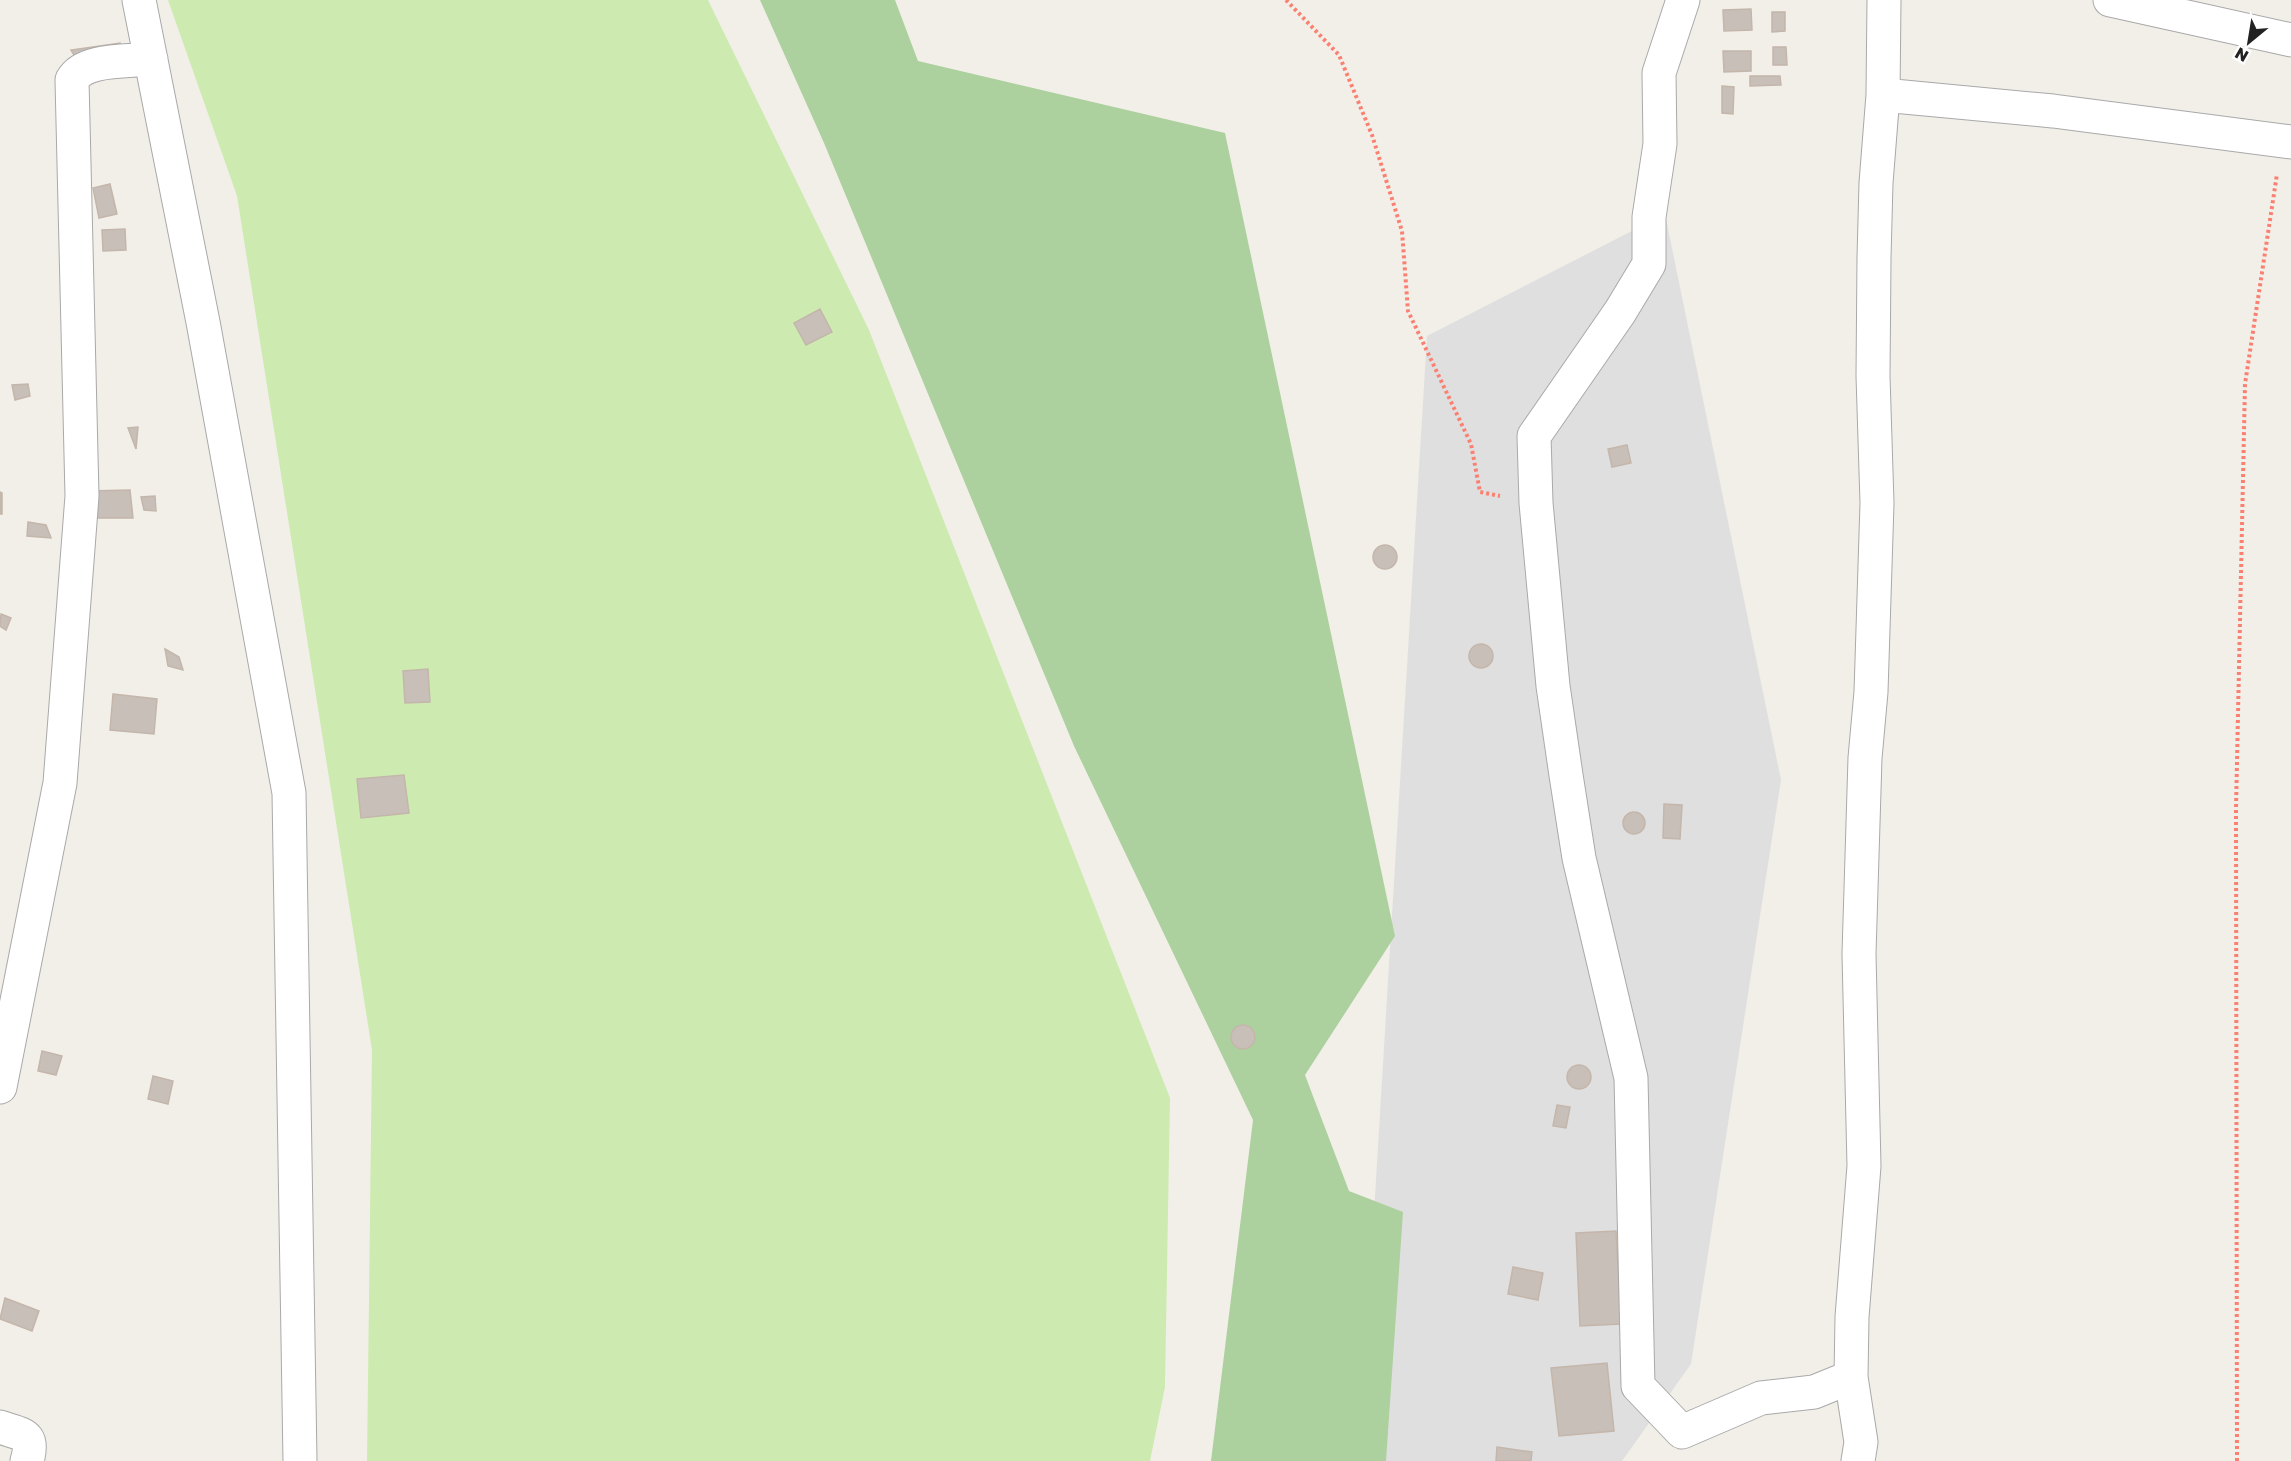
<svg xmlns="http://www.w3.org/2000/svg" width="2291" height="1461" font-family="'Golos Text',sans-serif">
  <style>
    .residential { fill: #e0dfdf }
    .grass { fill: #cdebb0 }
    .forest { fill: #add19e }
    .building { fill: #c7bfb8; stroke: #c4b6ab; stroke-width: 1.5 }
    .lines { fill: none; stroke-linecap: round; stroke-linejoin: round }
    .street-casing { stroke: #a9a9a9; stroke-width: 35 }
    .path { stroke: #fa8072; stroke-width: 4; stroke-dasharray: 3 3; stroke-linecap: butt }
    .street { stroke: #fff; stroke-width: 33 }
  </style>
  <rect width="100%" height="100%" fill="#f2efe9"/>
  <path class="residential" d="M1665,214L1781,780L1691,1364L1622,1461H1359L1427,336Z"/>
  <path class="grass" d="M168,0H708L869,330L1170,1098L1165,1387L1150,1461H367L372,1050L237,196Z"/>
  <path class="forest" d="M760,0H895L918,61L1225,133L1395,936L1305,1075L1349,1191L1403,1212L1386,1461H1211L1253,1120L1074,746L824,143Z"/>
  <path class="building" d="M1751,9L1752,30L1724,31L1723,10Z
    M1772,12H1785V31L1772,32Z
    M120,43L119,63L77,60L71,50Z
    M1773,47H1786L1787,65H1773Z
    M1723,51H1751V71L1724,72Z
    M1750,76H1780L1781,85L1750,86Z
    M1722,86L1734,87L1733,114L1722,113Z
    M110,184L117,214L99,218L93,188Z
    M125,229L126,250L103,251L102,230Z
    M820,309L832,332L806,345L794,323Z
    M28,384L30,396L15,400L12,385Z
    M138,427L136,449L128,428Z
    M1627,445L1631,463L1612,467L1608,449Z
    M130,490L133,518H97L88,491Z
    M0,492L2,493V514H0Z
    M155,496L156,511L144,510L141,497Z
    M28,522L46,525L51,538L27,536Z
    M1373 557a12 12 0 1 1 24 0a12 12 0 1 1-24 0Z
    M1,614L11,618L6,630L0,626Z
    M1469 656a12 12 0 1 1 24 0a12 12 0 1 1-24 0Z
    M165,649L179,657L183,670L168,666Z
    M428,669L430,702L405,703L403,671Z
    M113,694L157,699L154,734L110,730Z
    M404,775L409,813L361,818L357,779Z
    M1664,804L1682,805L1680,839L1663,838Z
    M1623 823a11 11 0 1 1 22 0a11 11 0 1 1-22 0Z
    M1231 1037a12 12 0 1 1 24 0a12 12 0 1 1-24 0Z
    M42,1051L62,1056L56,1075L38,1071Z
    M1567 1077a12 12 0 1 1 24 0a12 12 0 1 1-24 0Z
    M153,1076L173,1081L168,1104L148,1099Z
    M1557,1105L1570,1107L1566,1128L1553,1126Z
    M1616,1231L1621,1324L1580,1326L1576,1233Z
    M1513,1267L1543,1273L1538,1300L1508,1294Z
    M5,1298L39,1311L32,1331L0,1319Z
    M1607,1363L1614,1431L1559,1436L1551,1368Z
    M1497,1447L1532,1452L1531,1461H1496Z"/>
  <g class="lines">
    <defs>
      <path id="street" d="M139,0L203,322L289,793L300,1461
        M1683,0L1659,73L1660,144L1649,217V264L1620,312L1534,436L1536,503L1553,686L1566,775L1579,858L1631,1078L1638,1386L1682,1432L1761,1398L1814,1392L1851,1377
        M2110,0L2291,40
        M1883,95L2053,111L2291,142
        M0,1087L60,783L82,496L72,80C84,58 128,62 151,59
        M0,1427C23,1435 35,1433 27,1461
        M1858,1461L1861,1442L1851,1377L1852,1317L1864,1166L1859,954L1865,758L1871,692L1877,503L1873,376L1874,258L1876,183L1883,95L1884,0"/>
    </defs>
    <use href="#street" class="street-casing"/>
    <path class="path" d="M1286,0L1339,55L1372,135L1402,231L1408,311L1471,444L1480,492L1500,496
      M2237,1461L2236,809L2245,384L2277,174"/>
    <use href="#street" class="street"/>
  </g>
  <g transform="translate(2249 42) rotate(210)" stroke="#ffffff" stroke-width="4.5" paint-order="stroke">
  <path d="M0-4.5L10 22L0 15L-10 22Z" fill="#222222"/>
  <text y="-9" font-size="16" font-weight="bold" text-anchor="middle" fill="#222222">N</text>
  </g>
</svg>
